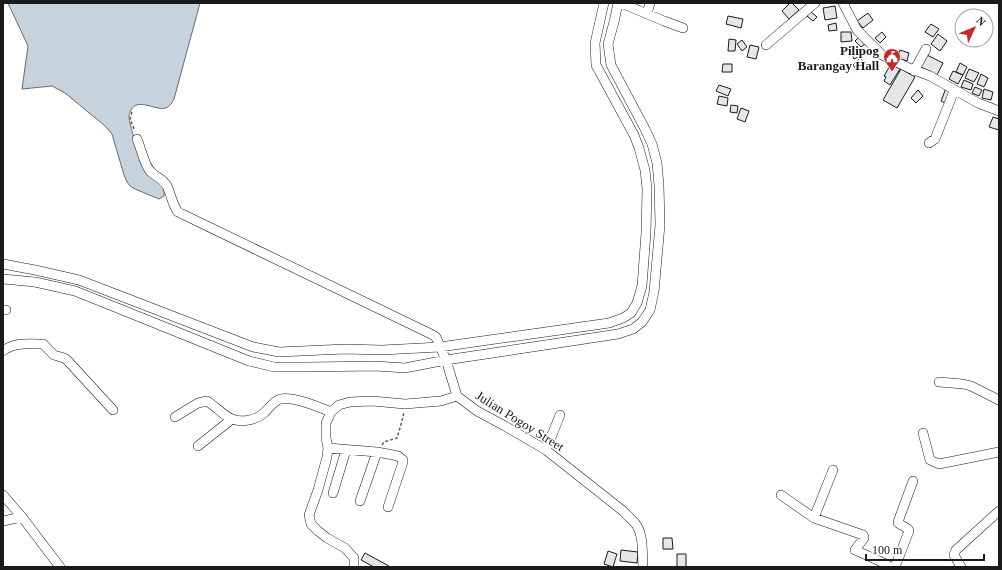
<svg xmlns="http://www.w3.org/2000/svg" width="1002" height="570" font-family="'Times New Roman',serif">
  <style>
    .water { fill: #c6d2dc; stroke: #6a6a6a }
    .building { fill: #e6e6e6; stroke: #1a1a1a }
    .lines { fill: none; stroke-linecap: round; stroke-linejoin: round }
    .minor-casing { stroke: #1a1a1a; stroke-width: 10 }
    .path { stroke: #5f5f5f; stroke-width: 1.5; stroke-dasharray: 3 2; stroke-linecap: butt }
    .minor { stroke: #fff; stroke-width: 9 }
    .labels { text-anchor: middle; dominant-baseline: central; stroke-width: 3; stroke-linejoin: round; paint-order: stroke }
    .poi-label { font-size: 13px; font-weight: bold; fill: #1a1a1a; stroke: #fff; text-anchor: end }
    .street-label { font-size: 13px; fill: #1a1a1a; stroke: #fff }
  </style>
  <rect width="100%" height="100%" fill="#fff"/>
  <path class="water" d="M8,3H200L174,99C172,103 170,106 166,108C155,111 138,97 131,110C130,113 129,114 129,116C129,121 132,130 133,135L164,185V196L159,199L135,189L130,186L127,182L124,175L112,134L105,126L65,93L52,86L22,89L28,46Z"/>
  <path class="building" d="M790,3H792L799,10L789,19L782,11Z
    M835,6L837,18L825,20L823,8Z
    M811,12L817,17L813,21L807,16Z
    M868,13L873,20L863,28L857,21Z
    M728,16L743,19L741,28L726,24Z
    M836,23L837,30L829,31L828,25Z
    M931,24L939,29L933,37L925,32Z
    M841,32H851L852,41L841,42Z
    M882,32L886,37L880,43L875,38Z
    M938,34L947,41L940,51L931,44Z
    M860,36L866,43L861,47L855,41Z
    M729,39L736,40L735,51H728Z
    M742,40L747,47L742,51L737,44Z
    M750,45L759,47L756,59L747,57Z
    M857,49L860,56L854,59L851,53Z
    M900,50L909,53L907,61L898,58Z
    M927,55L943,63L937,75L921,67Z
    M860,58L865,63L857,70L853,65Z
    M960,63L967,67L963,75L956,72Z
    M723,64H732V72H722Z
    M891,64L900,69L890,85L884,81L886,77L884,76Z
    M901,69L915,77L897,108L883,100Z
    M969,69L979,73L974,82L965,78Z
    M953,71L963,75L958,84L949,79Z
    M981,74L988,78L984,87L977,84Z
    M964,80L973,84L971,90L961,87Z
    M719,85L731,89L728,96L716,91Z
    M975,87L982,90L979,96L972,93Z
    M946,88L952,91L947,104L941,101Z
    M984,89L993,92L991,100L982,98Z
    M918,90L923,96L916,103L911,98Z
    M719,96L728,98L727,106L717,104Z
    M731,105L738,106L737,113L730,112Z
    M741,108L749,111L745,122L737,119Z
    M993,117L999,119V130L989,127Z
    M663,538H672L673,549H663Z
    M621,550L638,552L637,563L620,561Z
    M608,551L617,554L613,567L604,564Z
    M365,553L389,566L388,567H374L361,560Z
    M677,554H686V567H677Z"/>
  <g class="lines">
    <defs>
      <path id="minor" d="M621,3L664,21L683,28
        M843,3L857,30L882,55L909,68L930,76L978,103L999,111
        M647,14L650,3
        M766,45L815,3
        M914,71L926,49
        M137,139C141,148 144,164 150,171C156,178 162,177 167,186C171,194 172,204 178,212L431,334L436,337L446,360L457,396
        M929,143L935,139L954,91
        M3,264L35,270L79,280L253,347L279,352L345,349L382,350L440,347L609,323L623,318L631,313L637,303L642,286L646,233L647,189L645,170L639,148L634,135L596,65L595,43L604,3
        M3,279L35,282L75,291L120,309L249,361L274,367H306L376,366L405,368L446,360L618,334L633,329L642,322L650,310L654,292L660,225L659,185L657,163L652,144L645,129L611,65L608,44L614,22L618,3
        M3,310H6
        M3,351C14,342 29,344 43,344L54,355L64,358L67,360L113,410
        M939,382L963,384L971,386L999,400
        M457,396L477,411L505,426L546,450L623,511C627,515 631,519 635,523C644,534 642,553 643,567
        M175,417L198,403L207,401C215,406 224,416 232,419C242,423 256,420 264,413C269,408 274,401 280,399C293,396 319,407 331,412
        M923,433L930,460L939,464L999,452
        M198,446L232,419
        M328,448L377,452L388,454L398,456L403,460V462L388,507
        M546,450L560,415
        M333,493L346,450
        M3,495L22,517L60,567
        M781,495L814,518L863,535L864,537V538L855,550L884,563L890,567
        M360,501L377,452
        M814,518L833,470
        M3,521L22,517
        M354,567V558L345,548L327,538L318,531L311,524L309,515L318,490L327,457L328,448L326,438V423L331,412L339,405L350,402L372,401L405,404L441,401L457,396
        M895,567L909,531L908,529L898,523V522L913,481
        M961,567L954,555L956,550L999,511"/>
    </defs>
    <use href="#minor" class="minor-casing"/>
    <path class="path" d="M132,112L130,119L135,131
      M382,445L384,442L397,438L402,421L404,412"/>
    <use href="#minor" class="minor"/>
  </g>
  <defs>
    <symbol id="civic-pin" viewBox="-11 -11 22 30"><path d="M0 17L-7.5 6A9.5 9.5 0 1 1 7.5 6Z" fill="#c62828" stroke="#fff"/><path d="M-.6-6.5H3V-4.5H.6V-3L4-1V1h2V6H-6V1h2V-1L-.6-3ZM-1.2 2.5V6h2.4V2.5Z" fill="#fff"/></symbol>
  </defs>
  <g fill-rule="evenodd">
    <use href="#civic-pin" x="882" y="47" width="20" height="27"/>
  </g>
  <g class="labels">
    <g class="poi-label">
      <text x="879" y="50">Pilipog<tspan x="879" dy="15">Barangay Hall</tspan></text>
    </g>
    <g class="street-label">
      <text transform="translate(520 421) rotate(32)">Julian Pogoy Street</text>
    </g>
  </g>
  <rect width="1002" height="570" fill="none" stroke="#1a1a1a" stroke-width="8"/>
  <g transform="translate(974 28) rotate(46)"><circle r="19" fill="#ffffff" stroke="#a3a3a3"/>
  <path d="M0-3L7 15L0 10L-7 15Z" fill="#c62828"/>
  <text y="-6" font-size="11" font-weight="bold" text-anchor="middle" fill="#1a1a1a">N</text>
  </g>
  <path d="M866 554v6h118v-6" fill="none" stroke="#1a1a1a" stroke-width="2"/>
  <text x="872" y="554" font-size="12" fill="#1a1a1a" stroke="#ffffff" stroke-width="3" paint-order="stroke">100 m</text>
</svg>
